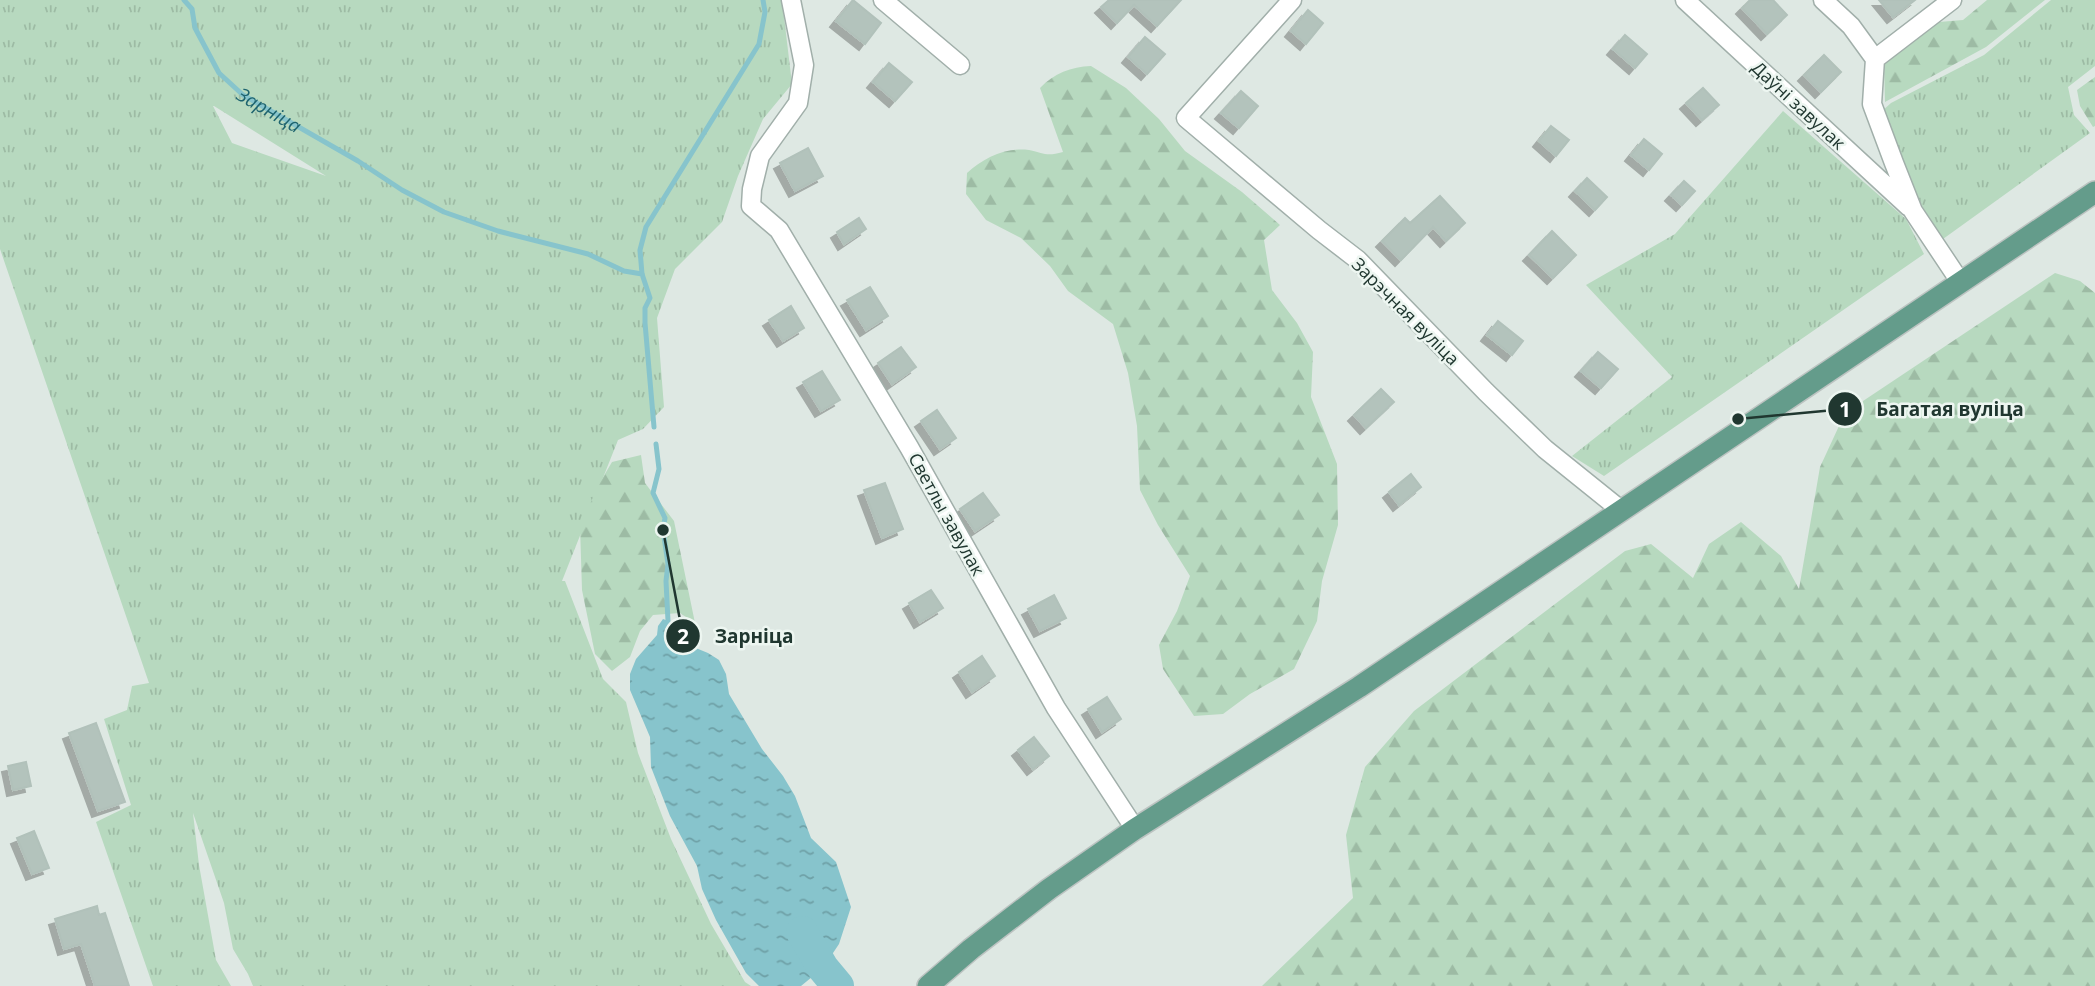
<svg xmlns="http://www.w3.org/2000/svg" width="2095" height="986" font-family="'Open Sans',sans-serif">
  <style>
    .grass { fill: url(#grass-tufts); fill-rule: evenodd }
    .forest { fill: url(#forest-firs) }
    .water { fill: url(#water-ripples) }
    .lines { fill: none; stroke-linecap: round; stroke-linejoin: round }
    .stream { stroke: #87c4cc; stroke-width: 5 }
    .river { stroke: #87c4cc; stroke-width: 32 }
    .building { fill: #b3c3bc; stroke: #b1c1ba; stroke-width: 2; filter: url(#shadow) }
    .street-casing { stroke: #a1afaa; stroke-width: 21 }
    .primary-casing { stroke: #bcc3c1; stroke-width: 24 }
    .street { stroke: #fff; stroke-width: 18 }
    .primary { stroke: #649c8b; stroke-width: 21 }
    .labels { text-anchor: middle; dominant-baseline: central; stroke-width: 5; stroke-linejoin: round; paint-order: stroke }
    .street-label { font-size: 18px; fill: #203730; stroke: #edf6f1 }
    .water-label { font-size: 19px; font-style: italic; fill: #1e646f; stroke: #edf6f1 }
    .leader { fill: none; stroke: #203730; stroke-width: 2.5 }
    .callout-dot { fill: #203730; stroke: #edf6f1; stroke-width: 2.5 }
    .mark-label { font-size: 21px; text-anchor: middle; font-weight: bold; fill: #fff }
    .callout-label { font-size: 19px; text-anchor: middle; font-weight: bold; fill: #203730; stroke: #edf6f1; stroke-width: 5; stroke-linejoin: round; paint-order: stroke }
  </style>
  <defs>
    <pattern id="grass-tufts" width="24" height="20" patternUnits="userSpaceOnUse" patternTransform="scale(1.75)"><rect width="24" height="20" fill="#b7d9bf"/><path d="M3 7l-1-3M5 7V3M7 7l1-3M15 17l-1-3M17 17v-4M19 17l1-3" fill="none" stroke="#9dbba4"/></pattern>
    <pattern id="forest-firs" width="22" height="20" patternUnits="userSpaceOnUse" patternTransform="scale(1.75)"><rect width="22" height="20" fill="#b7d9bf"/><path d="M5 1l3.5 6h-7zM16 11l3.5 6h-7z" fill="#9dbba4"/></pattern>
    <pattern id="water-ripples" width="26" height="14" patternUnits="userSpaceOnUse" patternTransform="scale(1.75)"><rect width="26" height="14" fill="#87c4cc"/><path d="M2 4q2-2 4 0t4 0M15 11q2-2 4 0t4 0" fill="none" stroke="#6ea0a6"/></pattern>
    <filter id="shadow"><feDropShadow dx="-6" dy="6" stdDeviation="0" flood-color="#0004"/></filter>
  </defs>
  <rect width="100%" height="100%" fill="#dee8e3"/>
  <path class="grass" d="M0,0H782L792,84L763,119L738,176L722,222L675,269L657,318L664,407L643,429L618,440L562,581H565L603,679L626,702L638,753L671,839L711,924L745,982L751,986H253L248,974L233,949L224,903L193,813L199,865L216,960L231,986H153L96,822L131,805L104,719L127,710L132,686L149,683L0,249ZM213,106H214L326,176L232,143Z
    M2051,0H2095V66L2068,87L2074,115L2090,133L1943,239L1922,206L1882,111L1891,103L1984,55Z
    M1783,111L1906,219L1924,254L1604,476L1572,456L1672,377L1586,285L1675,234Z"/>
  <path class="forest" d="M1987,0H2045L1986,47L1885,102L1884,61L1939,22L1963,20Z
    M1091,66L1126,88L1159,119L1185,151L1242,192L1280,225L1264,240L1272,290L1297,323L1313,352L1311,397L1337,464L1338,525L1322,581L1317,621L1294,669L1250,694L1223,714L1194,716L1163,669L1159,645L1177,611L1190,576L1158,525L1140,490L1137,426L1128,373L1113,324L1068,291L1050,266L1021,238L986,220L966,194L967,173C984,158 1005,147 1029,150C1044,153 1046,157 1063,152L1040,88C1054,73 1071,67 1091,66Z
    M2095,77V126L2093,127L2080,106L2077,90Z
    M2055,273L2080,281L2095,293V986H1262L1353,898L1346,835L1365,767L1414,711L1625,551L1651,544L1693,578L1709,544L1741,522L1781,556L1799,589L1820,467L1845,413Z
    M641,455L645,483L674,521L695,623L680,613L653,615L640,631L630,657L612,671L595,654L582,590L580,526L599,484L612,462Z"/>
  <path class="water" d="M663,619L674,623L681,642L708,653L719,660L726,674L729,694L762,749L783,776L795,796L811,838L836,862L851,907L839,944L823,968L801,986H759L746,973L716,920L702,889L697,866L670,816L651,767L650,737L630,690V674L636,659L657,635L658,626Z"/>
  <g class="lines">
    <g class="stream">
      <path id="s1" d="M184,0L192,9L195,28L219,73L243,95L358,161L402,190L444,212L498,231L588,254L624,271L642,274L650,298L645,308V323L654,427"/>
      <path d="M642,274L640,250L646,227L759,44L765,12L763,0"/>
      <path d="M656,444L659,469L653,493L665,518L663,530L668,564L666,581L668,621"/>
    </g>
    <path class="river" d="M802,932L823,968L838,986"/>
  </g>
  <path class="building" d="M853,0L881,23L865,44L836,21Z
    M1109,0H1181L1157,26L1134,5L1117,23L1101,7Z
    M1750,0H1773L1787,15L1767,34L1742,8Z
    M1879,0H1915L1893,17Z
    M1308,10L1323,23L1306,44L1291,31Z
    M1625,35L1647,54L1635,68L1613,49Z
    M1145,37L1165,54L1147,74L1128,57Z
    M1824,55L1841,72L1821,92L1804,75Z
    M889,63L912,82L895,101L873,82Z
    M1703,88L1719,105L1702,120L1686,103Z
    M1241,91L1258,106L1239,128L1221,113Z
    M1551,126L1569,140L1556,156L1539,141Z
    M1644,139L1662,154L1649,170L1631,155Z
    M808,148L823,176L795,191L780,163Z
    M1587,178L1607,197L1595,210L1575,191Z
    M1684,181L1695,191L1682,205L1671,195Z
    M1440,196L1465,223L1446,241L1433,227L1401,260L1382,241L1405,218L1410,223Z
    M859,218L866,229L844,244L837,232Z
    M1552,231L1576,255L1553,278L1529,255Z
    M870,287L888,316L866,330L847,300Z
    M791,306L804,328L783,341L769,320Z
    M1498,321L1523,341L1512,355L1487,335Z
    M901,347L916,367L892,384L878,363Z
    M1598,352L1618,369L1601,388L1581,371Z
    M822,371L840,400L821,411L803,382Z
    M1381,389L1394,402L1366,428L1354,415Z
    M937,410L956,438L940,449L921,421Z
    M1411,474L1421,487L1399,505L1389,492Z
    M885,483L903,529L882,538L864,490Z
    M983,493L999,515L975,531L960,509Z
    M931,590L943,608L920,622L909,603Z
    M1054,595L1066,618L1040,631L1028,609Z
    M982,656L995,676L972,692L959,672Z
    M1107,697L1121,719L1102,732L1088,709Z
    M96,723L125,802L98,811L69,733Z
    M1034,737L1049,756L1033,769L1018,750Z
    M26,762L31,786L13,790L8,766Z
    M34,831L49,868L32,874L17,838Z
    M97,906L99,915L105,913L129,986H95L81,944L64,949L55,919Z"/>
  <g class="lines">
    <defs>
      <path id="street" d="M791,0L804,65L798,103L760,156L752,189L751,206L779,230L909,447L1056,708L1135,829
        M883,0L960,65
        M1292,0L1186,118L1319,230L1358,260L1486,392L1545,449L1622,511
        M1685,0L1909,207
        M1823,0L1851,26L1875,59L1872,104L1894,163L1913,211L1961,283
        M1875,59L1952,0"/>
      <path id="primary" d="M928,986L971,949L1049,889L1135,829L1359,687L2095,192"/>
    </defs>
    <use href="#street" class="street-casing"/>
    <use href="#primary" class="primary-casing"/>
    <use href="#street" class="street"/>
    <use href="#primary" class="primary"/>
  </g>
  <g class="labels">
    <g class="street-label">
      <text transform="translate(1799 105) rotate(43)">Даўні завулак</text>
      <text transform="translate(1406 311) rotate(45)">Зарэчная вуліца</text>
      <text transform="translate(947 514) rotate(61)">Светлы завулак</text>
    </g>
    <g class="water-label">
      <text stroke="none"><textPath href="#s1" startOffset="145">Зарніца</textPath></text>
    </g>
  </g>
  <path class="leader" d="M1738 419L1845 409M663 530L683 636"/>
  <g class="callout-dot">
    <circle cx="1738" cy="419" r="7"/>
    <circle cx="663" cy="530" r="7"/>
    <circle cx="1845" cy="409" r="18"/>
    <circle cx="683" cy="636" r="18"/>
  </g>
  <g class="mark-label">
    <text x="1845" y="417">1</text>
    <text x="683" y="644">2</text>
  </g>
  <g class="callout-label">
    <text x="1950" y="416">Багатая вуліца</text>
    <text x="754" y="643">Зарніца</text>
  </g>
</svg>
